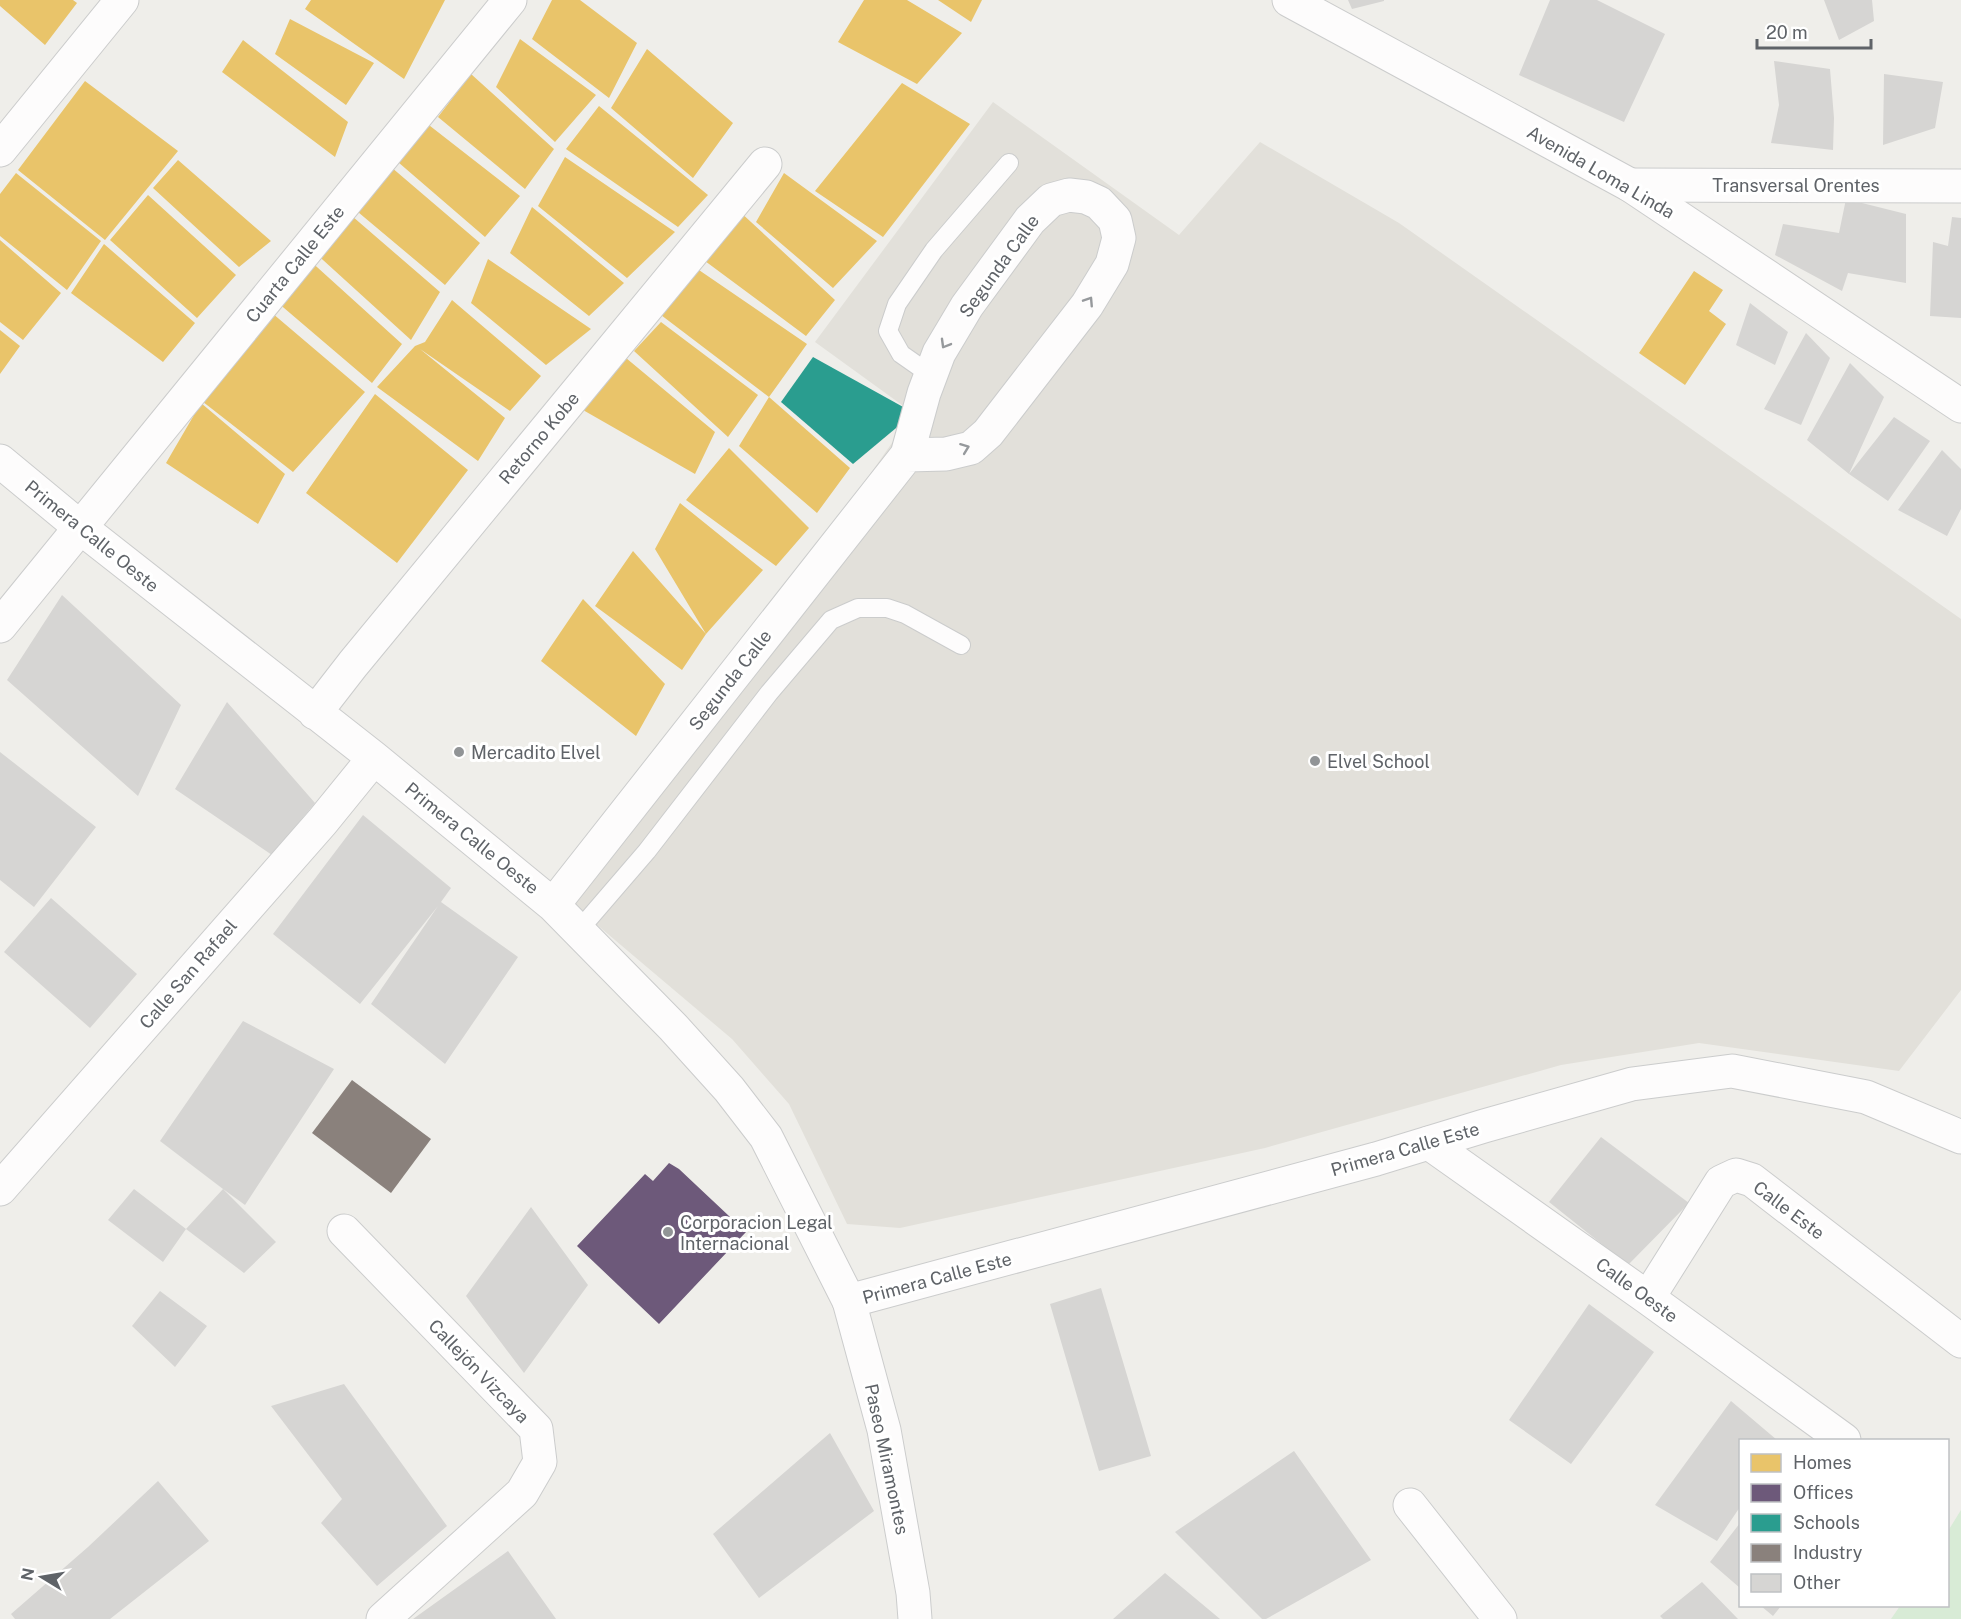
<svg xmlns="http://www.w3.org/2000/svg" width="1961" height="1619" font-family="'Public Sans',sans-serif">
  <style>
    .education { fill: #e2e0da }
    .green { fill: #d8ebd6 }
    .homes { fill: #e9c46a }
    .offices { fill: #6d597a }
    .schools { fill: #2a9d8f }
    .industry { fill: #8a817c }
    .building { fill: #d6d5d3 }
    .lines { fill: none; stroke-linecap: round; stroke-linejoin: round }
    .service-casing { stroke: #cbcccc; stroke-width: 20 }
    .minor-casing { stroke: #cbcccc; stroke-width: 35 }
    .tertiary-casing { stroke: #cbcccc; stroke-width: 35 }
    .service { stroke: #fdfcfc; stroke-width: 18 }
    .minor { stroke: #fdfcfc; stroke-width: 33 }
    .tertiary { stroke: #fdfcfc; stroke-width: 33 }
    .oneway { stroke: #96999c }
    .poi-dot { fill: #919496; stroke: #fff; stroke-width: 2 }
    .labels { text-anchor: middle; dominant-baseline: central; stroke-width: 6; stroke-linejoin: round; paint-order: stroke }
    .street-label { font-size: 18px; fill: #5f6368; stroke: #fff }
    .poi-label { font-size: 18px; fill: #5f6368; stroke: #fff; text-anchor: start }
  </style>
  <rect width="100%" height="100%" fill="#efeeea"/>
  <path class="education" d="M993,102L1179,235L1260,142L1399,223L1961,619V990L1899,1071L1699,1043L1561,1065L1265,1148L900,1228L847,1224L789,1104L732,1039L570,902L913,413L815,342Z"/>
  <path class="green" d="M1961,1510V1619H1891L1900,1606H1948V1531Z"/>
  <path class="homes" d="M0,0H73L77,3L45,45L0,6Z
    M311,0H445L404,79L305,9Z
    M552,0H580L637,43L609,98L532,39Z
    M864,0H907L962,33L917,84L838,42Z
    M938,0H982L971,22Z
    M290,19L374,63L346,105L275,54Z
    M520,39L596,95L555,142L496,87Z
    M243,40L348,122L335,157L222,72Z
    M647,49L733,123L693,178L611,108Z
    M471,74L554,149L525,189L438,117Z
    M85,81L178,151L105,240L18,170Z
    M902,83L970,124L883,237L815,191Z
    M599,106L708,195L678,227L566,149Z
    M425,122L520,196L485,237L391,156Z
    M565,157L675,232L627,278L538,206Z
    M178,160L271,241L239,267L153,188Z
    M384,161L480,243L445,285L352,207Z
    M16,173L101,241L67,290L0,236V194Z
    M784,173L877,241L833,288L756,222Z
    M148,195L236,275L197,318L110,240Z
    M532,207L624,283L589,316L510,253Z
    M345,210L440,292L411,340L312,250Z
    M738,210L835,300L806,336L705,261Z
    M0,240L61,293L23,340L0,322Z
    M104,244L195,323L163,362L71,293Z
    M307,258L402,344L372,383L277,302Z
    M488,259L591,329L546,365L471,303Z
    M696,268L807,344L769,397L850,468L817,513L739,446L769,397L661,315Z
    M1694,271L1723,290L1709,311L1726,324L1685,385L1639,353Z
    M452,300L541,376L510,411L420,349L505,418L478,461L377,387L415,346L425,342Z
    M272,313L365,392L293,472L198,398Z
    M661,322L758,395L728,437L634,351Z
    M0,330L20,346L0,374Z
    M626,358L715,432L695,474L583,410Z
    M375,394L468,470L397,563L306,493Z
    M201,403L285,474L258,524L166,463Z
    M729,448L809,528L776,566L686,500Z
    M680,503L763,570L706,634L682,670L595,606L633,551L706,634L655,549Z
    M583,599L665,684L636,736L541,661Z"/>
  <path class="offices" d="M669,1163L679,1169L746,1232L659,1324L577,1246L645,1174L653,1181Z"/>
  <path class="schools" d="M813,357L914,413L853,464L781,402Z"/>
  <path class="industry" d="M352,1080L431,1139L391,1193L312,1133Z"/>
  <path class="building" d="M1348,0H1384V1L1352,9Z
    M1550,0H1597L1665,34L1624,122L1519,75Z
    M1824,0H1872L1874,21L1839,40Z
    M1774,61L1830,69L1834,118L1833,150L1771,143L1779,105Z
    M1884,74L1943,82L1935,128L1883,145Z
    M1846,199L1906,214V283L1848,273L1842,291L1775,255L1783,224L1839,233Z
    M1952,217L1961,218V318L1930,316L1933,242L1948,246Z
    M1750,303L1788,332L1775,365L1736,345Z
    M1806,333L1830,358L1801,425L1764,409Z
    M1850,363L1884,397L1849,474L1807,440Z
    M1894,417L1930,441L1888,501L1849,474Z
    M1942,450L1961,469V509L1947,536L1898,510Z
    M62,595L181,705L138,796L7,680Z
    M227,702L315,803L272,855L175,789Z
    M0,752L96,827L34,907L0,880Z
    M363,815L451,888L441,902L518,957L445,1064L371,1004L438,906L360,1004L273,934Z
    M51,898L137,974L90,1028L4,952Z
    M243,1021L334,1069L245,1205L223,1189L276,1242L244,1273L186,1229L223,1189L160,1141Z
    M1601,1137L1689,1203L1628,1265L1549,1202Z
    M134,1189L186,1229L163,1262L108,1220Z
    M531,1207L588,1285L524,1373L466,1296Z
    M1101,1288L1151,1456L1099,1471L1050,1304Z
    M160,1291L207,1326L175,1367L132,1326Z
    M1589,1304L1654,1352L1571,1464L1509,1420Z
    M344,1384L447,1526L377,1586L321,1523L342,1499L271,1406Z
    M1731,1401L1777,1440H1740V1507L1717,1541L1655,1505Z
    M830,1433L874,1511L759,1598L713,1534Z
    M1294,1451L1371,1560L1266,1619H1262L1175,1532Z
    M158,1481L209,1541L110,1619H15L11,1614L88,1547Z
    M1740,1523V1588L1710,1562Z
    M508,1551L556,1619H413Z
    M1165,1573L1220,1619H1113Z
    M1702,1582L1738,1619H1663L1660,1616Z
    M1761,1606H1781L1773,1616Z"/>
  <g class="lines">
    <defs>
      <path id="service" d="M931,375L901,354L888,331L897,304L934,250L1009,163
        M579,930L647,851L769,693L831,620L858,608H887L905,614L961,645"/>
      <path id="minor" d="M0,150L122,0
        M1630,185L1961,186
        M0,461L81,528L374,758L553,905L673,1027L729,1089L766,1137L849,1301
        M0,626L510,0
        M315,713L353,664L765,164
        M553,905L907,455L924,393L939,353L967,306L1030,220L1051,200L1069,195L1086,197L1099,203L1115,220L1119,238L1112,264L1087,305L988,433L971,448L946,454L907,455
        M1429,1143L1648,1298L1844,1440
        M0,1189L322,822L374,758
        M344,1231L536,1429L540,1462L522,1493L383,1619
        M1648,1298L1721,1182L1736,1175L1752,1180L1961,1341
        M1410,1505L1500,1619"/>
      <path id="tertiary" d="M1289,0L1630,185L1961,406
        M915,1619L913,1593L884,1430L849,1301L1376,1159L1484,1126L1632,1084L1732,1071L1866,1097L1961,1137"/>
    </defs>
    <use href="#service" class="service-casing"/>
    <use href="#minor" class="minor-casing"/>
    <use href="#tertiary" class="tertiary-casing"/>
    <use href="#service" class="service"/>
    <use href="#minor" class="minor"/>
    <use href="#tertiary" class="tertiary"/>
  </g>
  <defs><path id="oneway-chevron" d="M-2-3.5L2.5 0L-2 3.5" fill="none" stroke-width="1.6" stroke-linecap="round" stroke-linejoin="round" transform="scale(1.5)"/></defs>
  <g class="oneway">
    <use href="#oneway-chevron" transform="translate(1089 301) rotate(-57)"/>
    <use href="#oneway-chevron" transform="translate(945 344) rotate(120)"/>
    <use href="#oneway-chevron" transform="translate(965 448) rotate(-21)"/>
  </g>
  <g class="poi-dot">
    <circle cx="459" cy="752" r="6"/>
    <circle cx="1315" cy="761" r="6"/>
    <circle cx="668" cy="1232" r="6"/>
  </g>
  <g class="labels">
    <g class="street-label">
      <text transform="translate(1601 172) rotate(30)">Avenida Loma Linda</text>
      <text x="1796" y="185">Transversal Orentes</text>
      <text transform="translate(295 264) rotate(-51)">Cuarta Calle Este</text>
      <text transform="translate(999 266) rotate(-54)">Segunda Calle</text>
      <text transform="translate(539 438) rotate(-50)">Retorno Kobe</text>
      <text transform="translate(92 536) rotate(39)">Primera Calle Oeste</text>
      <text transform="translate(730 680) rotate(-52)">Segunda Calle</text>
      <text transform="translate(472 838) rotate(39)">Primera Calle Oeste</text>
      <text transform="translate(188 974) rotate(-49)">Calle San Rafael</text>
      <text transform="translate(1405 1149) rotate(-16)">Primera Calle Este</text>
      <text transform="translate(1789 1210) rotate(37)">Calle Este</text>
      <text transform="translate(937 1278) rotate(-15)">Primera Calle Este</text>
      <text transform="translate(1637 1290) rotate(36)">Calle Oeste</text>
      <text transform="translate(479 1371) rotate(46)">Callejón Vizcaya</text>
      <text transform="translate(887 1459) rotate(78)">Paseo Miramontes</text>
    </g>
    <g class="poi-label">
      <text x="471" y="752">Mercadito Elvel</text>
      <text x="1327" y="761">Elvel School</text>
      <text x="680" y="1222">Corporacion Legal<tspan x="680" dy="21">Internacional</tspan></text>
    </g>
  </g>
  <rect x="1739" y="1439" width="210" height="168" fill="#ffffff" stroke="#bfc1c3" stroke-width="1.5"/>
  <rect x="1751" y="1454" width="30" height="18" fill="#e9c46a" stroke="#bfc1c3" stroke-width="1.5"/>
  <text x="1793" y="1469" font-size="18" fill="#5f6368">Homes</text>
  <rect x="1751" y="1484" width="30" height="18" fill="#6d597a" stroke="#bfc1c3" stroke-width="1.5"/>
  <text x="1793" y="1499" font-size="18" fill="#5f6368">Offices</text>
  <rect x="1751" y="1514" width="30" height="18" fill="#2a9d8f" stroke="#bfc1c3" stroke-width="1.5"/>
  <text x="1793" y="1529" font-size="18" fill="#5f6368">Schools</text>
  <rect x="1751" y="1544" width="30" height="18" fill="#8a817c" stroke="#bfc1c3" stroke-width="1.5"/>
  <text x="1793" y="1559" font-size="18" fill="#5f6368">Industry</text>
  <rect x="1751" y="1574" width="30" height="18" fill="#d6d5d3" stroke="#bfc1c3" stroke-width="1.5"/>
  <text x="1793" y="1589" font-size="18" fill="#5f6368">Other</text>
  <g transform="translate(42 1577) rotate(281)" stroke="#ffffff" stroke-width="4.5" paint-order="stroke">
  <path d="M0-4.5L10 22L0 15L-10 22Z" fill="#5f6368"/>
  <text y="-9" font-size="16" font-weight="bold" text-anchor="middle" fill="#5f6368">N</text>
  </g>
  <path d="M1757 39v9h114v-9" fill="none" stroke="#5f6368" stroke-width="3"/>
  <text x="1766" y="39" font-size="18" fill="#5f6368" stroke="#ffffff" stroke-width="4.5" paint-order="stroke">20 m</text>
</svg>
